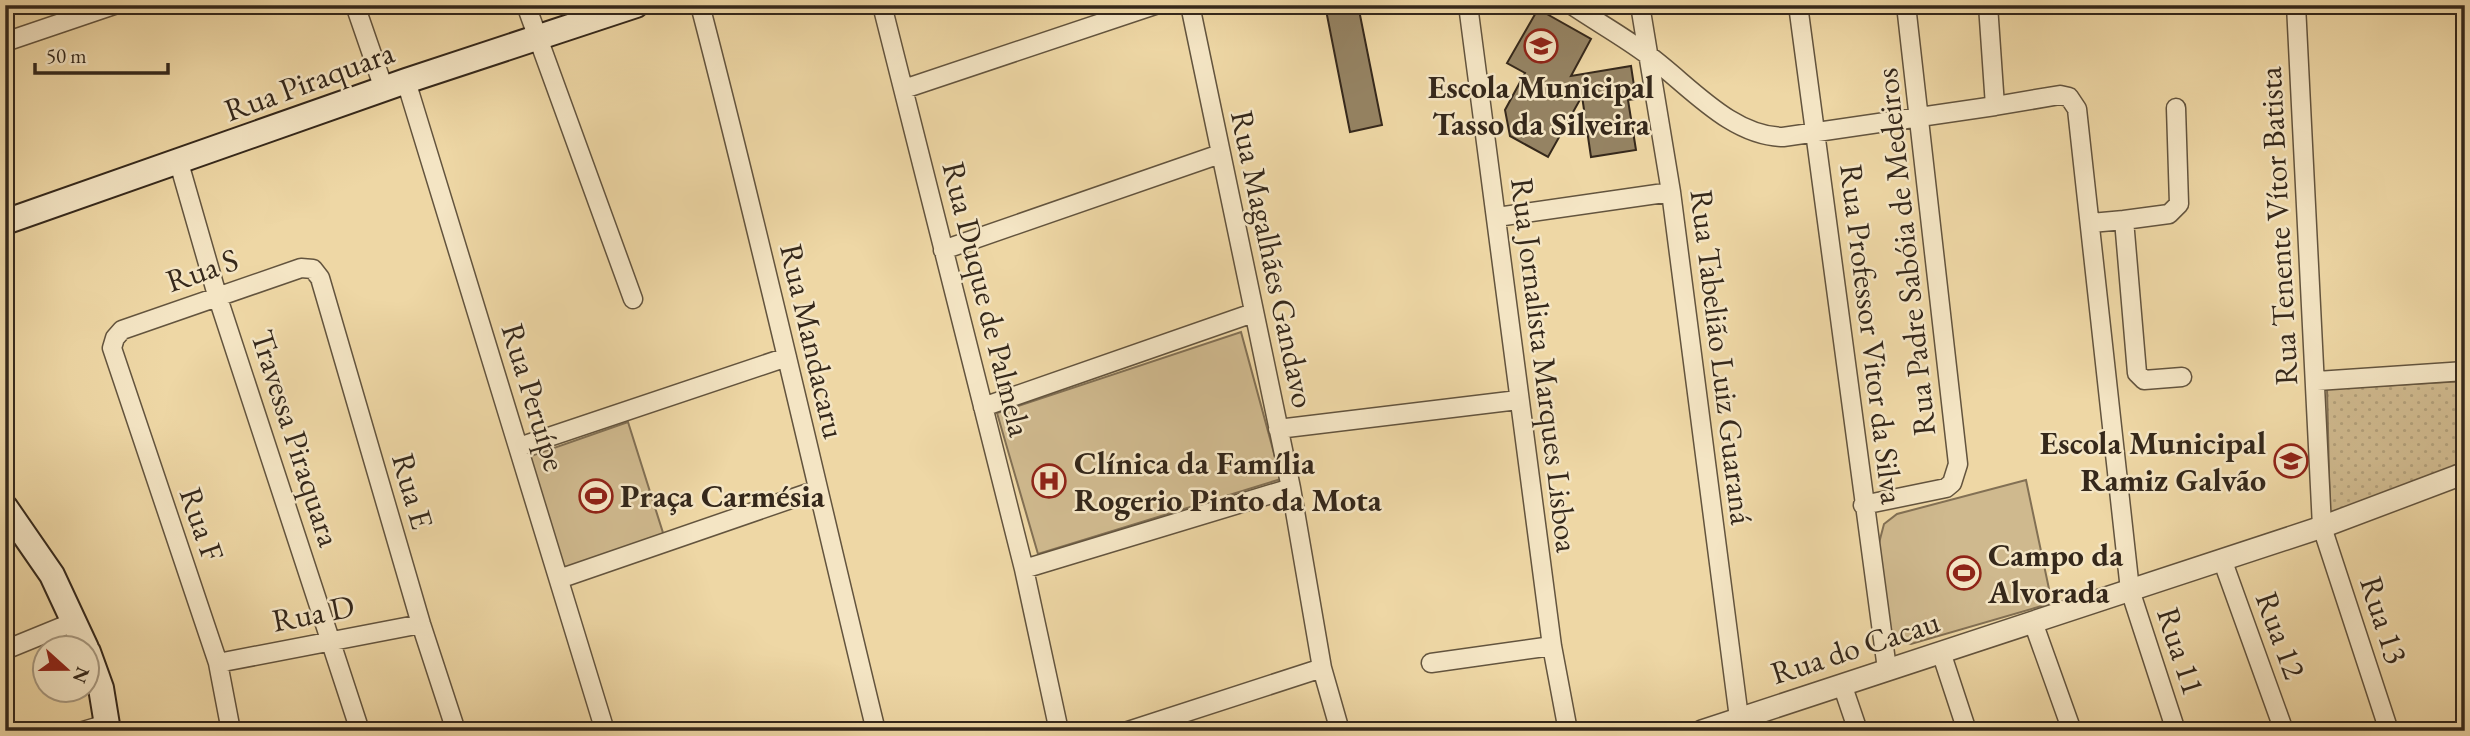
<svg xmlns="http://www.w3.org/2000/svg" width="2470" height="736" font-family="'EB Garamond',serif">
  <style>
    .green { fill: url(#green-dots); stroke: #827054; stroke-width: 2 }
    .pitch { fill: #cfb98e; stroke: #827054; stroke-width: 2 }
    .building { fill: #958363; stroke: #35281b; stroke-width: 2 }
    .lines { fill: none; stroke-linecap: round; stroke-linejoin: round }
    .minor-casing { stroke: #63543e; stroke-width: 21 }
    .tertiary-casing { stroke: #63543e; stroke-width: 24 }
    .secondary-casing { stroke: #35281b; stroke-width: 28 }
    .minor { stroke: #f4e5c4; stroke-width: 18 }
    .tertiary { stroke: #f4e5c4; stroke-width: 21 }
    .secondary { stroke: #f4e5c4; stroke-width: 24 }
    .labels { text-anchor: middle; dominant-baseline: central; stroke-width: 5; stroke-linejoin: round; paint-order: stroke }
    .street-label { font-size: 32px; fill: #35281b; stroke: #f4e5c4 }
    .poi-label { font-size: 32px; font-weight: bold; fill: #35281b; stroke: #f4e5c4; text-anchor: start }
  </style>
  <defs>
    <pattern id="green-dots" width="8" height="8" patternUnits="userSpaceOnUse" patternTransform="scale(1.75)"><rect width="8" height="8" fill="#cfb98e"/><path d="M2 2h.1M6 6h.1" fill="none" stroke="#b29f7a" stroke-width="1.8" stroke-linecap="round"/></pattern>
  </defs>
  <rect width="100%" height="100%" fill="#eed7a5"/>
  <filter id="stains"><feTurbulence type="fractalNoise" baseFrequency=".00286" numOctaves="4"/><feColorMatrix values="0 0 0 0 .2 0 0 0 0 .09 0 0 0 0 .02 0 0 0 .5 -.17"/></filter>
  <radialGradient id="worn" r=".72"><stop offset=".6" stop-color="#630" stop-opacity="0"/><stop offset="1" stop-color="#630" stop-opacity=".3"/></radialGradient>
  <path class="green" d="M2465,381V466L2330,515L2327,389Z"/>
  <path class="pitch" d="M1241,332L1281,479L1038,554L997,413Z
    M628,422L664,536L564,572L528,457Z
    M2026,480L2052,603L1911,644L1896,639L1886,629L1879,543L1884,524L1897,514Z"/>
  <path class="building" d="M1325,5H1358L1382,125L1350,132Z
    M1538,9L1591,39L1571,76L1631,66L1636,99L1628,100L1636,150L1591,157L1582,96L1548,157L1510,136L1505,110L1525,73L1507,63Z"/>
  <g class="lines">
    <defs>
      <path id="minor" d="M355,5L384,89
        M526,5L633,299
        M700,5C763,246 817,489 876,731
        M882,5L1024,569L1059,731
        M1190,5L1291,488L1322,668L1340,731
        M1468,5L1552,646L1568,731
        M1572,5C1597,22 1624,37 1648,55C1689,85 1730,136 1783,137L1995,106
        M1640,5L1671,192L1739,718
        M1798,5L1887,669
        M1988,5L1995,106L2060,95L2069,97L2077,109L2130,590L2176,731
        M2296,5L2322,527L2389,731
        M5,42L114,5
        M406,81L605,731
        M904,89L1155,5
        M179,163L217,295L360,731
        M1497,217L1671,192
        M2124,220L2169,214L2179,204L2176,108
        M2091,223L2124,220L2137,373L2144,380L2182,377
        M943,250L1220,154
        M2317,381L2465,371
        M983,407L1253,313
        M1278,429L1518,400
        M519,447L787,357
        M1863,505L1946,488L1952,483L1958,464L1906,5
        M2222,559L2284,731
        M1024,569L1291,488
        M559,579L817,490
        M2033,622L2072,731
        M5,650L76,621
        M1941,652L1967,731
        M218,663L421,624
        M1431,663L1552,646
        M1842,684L1858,731
        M83,731L107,724
        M231,731L218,663L112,348L115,338L122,330L301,268L313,269L320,278L421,624L456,731
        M1128,731L1322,668"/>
      <path id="tertiary" d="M1702,731L2322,527L2465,473"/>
      <path id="secondary" d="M5,222L406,81L636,5
        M5,507L52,575L86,648
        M88,652L101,688L108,731"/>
    </defs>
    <use href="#minor" class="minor-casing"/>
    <use href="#tertiary" class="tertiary-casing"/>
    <use href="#secondary" class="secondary-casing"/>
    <use href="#minor" class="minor"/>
    <use href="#tertiary" class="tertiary"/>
    <use href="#secondary" class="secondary"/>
  </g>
  <defs>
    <symbol id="school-ring" viewBox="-11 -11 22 22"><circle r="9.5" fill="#f4e5c4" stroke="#8f2418" stroke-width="1.5"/><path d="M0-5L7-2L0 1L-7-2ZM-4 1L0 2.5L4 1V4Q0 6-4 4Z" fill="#8f2418"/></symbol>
    <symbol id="hospital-ring" viewBox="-11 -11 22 22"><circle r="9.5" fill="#f4e5c4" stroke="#8f2418" stroke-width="1.5"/><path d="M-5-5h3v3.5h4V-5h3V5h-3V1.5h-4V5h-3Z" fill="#8f2418"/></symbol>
    <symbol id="stadium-ring" viewBox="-11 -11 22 22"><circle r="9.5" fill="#f4e5c4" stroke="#8f2418" stroke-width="1.5"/><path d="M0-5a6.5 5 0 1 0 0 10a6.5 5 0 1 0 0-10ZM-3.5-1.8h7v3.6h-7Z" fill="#8f2418"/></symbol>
  </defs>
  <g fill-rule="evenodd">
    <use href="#school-ring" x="1522" y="27" width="38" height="38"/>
    <use href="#school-ring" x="2272" y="442" width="38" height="38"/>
    <use href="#hospital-ring" x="1030" y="462" width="38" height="38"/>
    <use href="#stadium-ring" x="577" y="477" width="38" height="38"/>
    <use href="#stadium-ring" x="1945" y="554" width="38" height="38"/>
  </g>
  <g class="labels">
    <g class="street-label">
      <text transform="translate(309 81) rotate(-20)">Rua Piraquara</text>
      <text transform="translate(2278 226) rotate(-93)">Rua Tenente Vítor Batista</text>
      <text transform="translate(1905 252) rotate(-96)">Rua Padre Sabóia de Medeiros</text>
      <text transform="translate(1273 259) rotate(78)">Rua Magalhães Gandavo</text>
      <text transform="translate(202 270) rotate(-19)">Rua S</text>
      <text transform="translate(987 299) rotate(76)">Rua Duque de Palmela</text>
      <text transform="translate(1872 334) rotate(83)">Rua Professor Vitor da Silva</text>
      <text transform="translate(813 341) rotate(77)">Rua Mandacaru</text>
      <text transform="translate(1722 357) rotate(83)">Rua Tabelião Luiz Guaraná</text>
      <text transform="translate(1545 365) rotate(83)">Rua Jornalista Marques Lisboa</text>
      <text transform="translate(534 397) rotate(73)">Rua Peruípe</text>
      <text transform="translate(296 438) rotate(72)">Travessa Piraquara</text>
      <text transform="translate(413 491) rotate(74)">Rua E</text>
      <text transform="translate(202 524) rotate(71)">Rua F</text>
      <text transform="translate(313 613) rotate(-11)">Rua D</text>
      <text transform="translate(2384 620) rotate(72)">Rua 13</text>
      <text transform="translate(2281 635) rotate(70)">Rua 12</text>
      <text transform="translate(1855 647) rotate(-18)">Rua do Cacau</text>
      <text transform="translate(2181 651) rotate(72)">Rua 11</text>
    </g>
    <g class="poi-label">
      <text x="1541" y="87" text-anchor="middle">Escola Municipal<tspan x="1541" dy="37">Tasso da Silveira</tspan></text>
      <text x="2266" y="443" text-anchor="end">Escola Municipal<tspan x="2266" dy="37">Ramiz Galvão</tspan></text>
      <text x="1074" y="463">Clínica da Família<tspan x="1074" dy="37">Rogerio Pinto da Mota</tspan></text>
      <text x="620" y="496">Praça Carmésia</text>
      <text x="1988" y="555">Campo da<tspan x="1988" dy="37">Alvorada</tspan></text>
    </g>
  </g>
  <rect width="2470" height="736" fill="none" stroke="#eed7a5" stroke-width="28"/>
  <rect x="7" y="7" width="2456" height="722" fill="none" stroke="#35281b" stroke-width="3.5"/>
  <rect x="14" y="14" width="2442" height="708" fill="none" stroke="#35281b" stroke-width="2"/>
  <g transform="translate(66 669) rotate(111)"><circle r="33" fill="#f4e5c4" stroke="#a89980" stroke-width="2"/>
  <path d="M0-5L12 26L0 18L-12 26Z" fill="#8f2418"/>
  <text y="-10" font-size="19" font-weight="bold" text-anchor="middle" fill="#35281b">N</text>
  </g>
  <path d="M35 63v10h133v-10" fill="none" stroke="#35281b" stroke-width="3.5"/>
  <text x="46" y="63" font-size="21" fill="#35281b" stroke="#f4e5c4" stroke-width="5" paint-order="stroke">50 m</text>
  <rect width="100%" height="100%" filter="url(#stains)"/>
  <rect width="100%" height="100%" fill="url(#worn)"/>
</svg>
